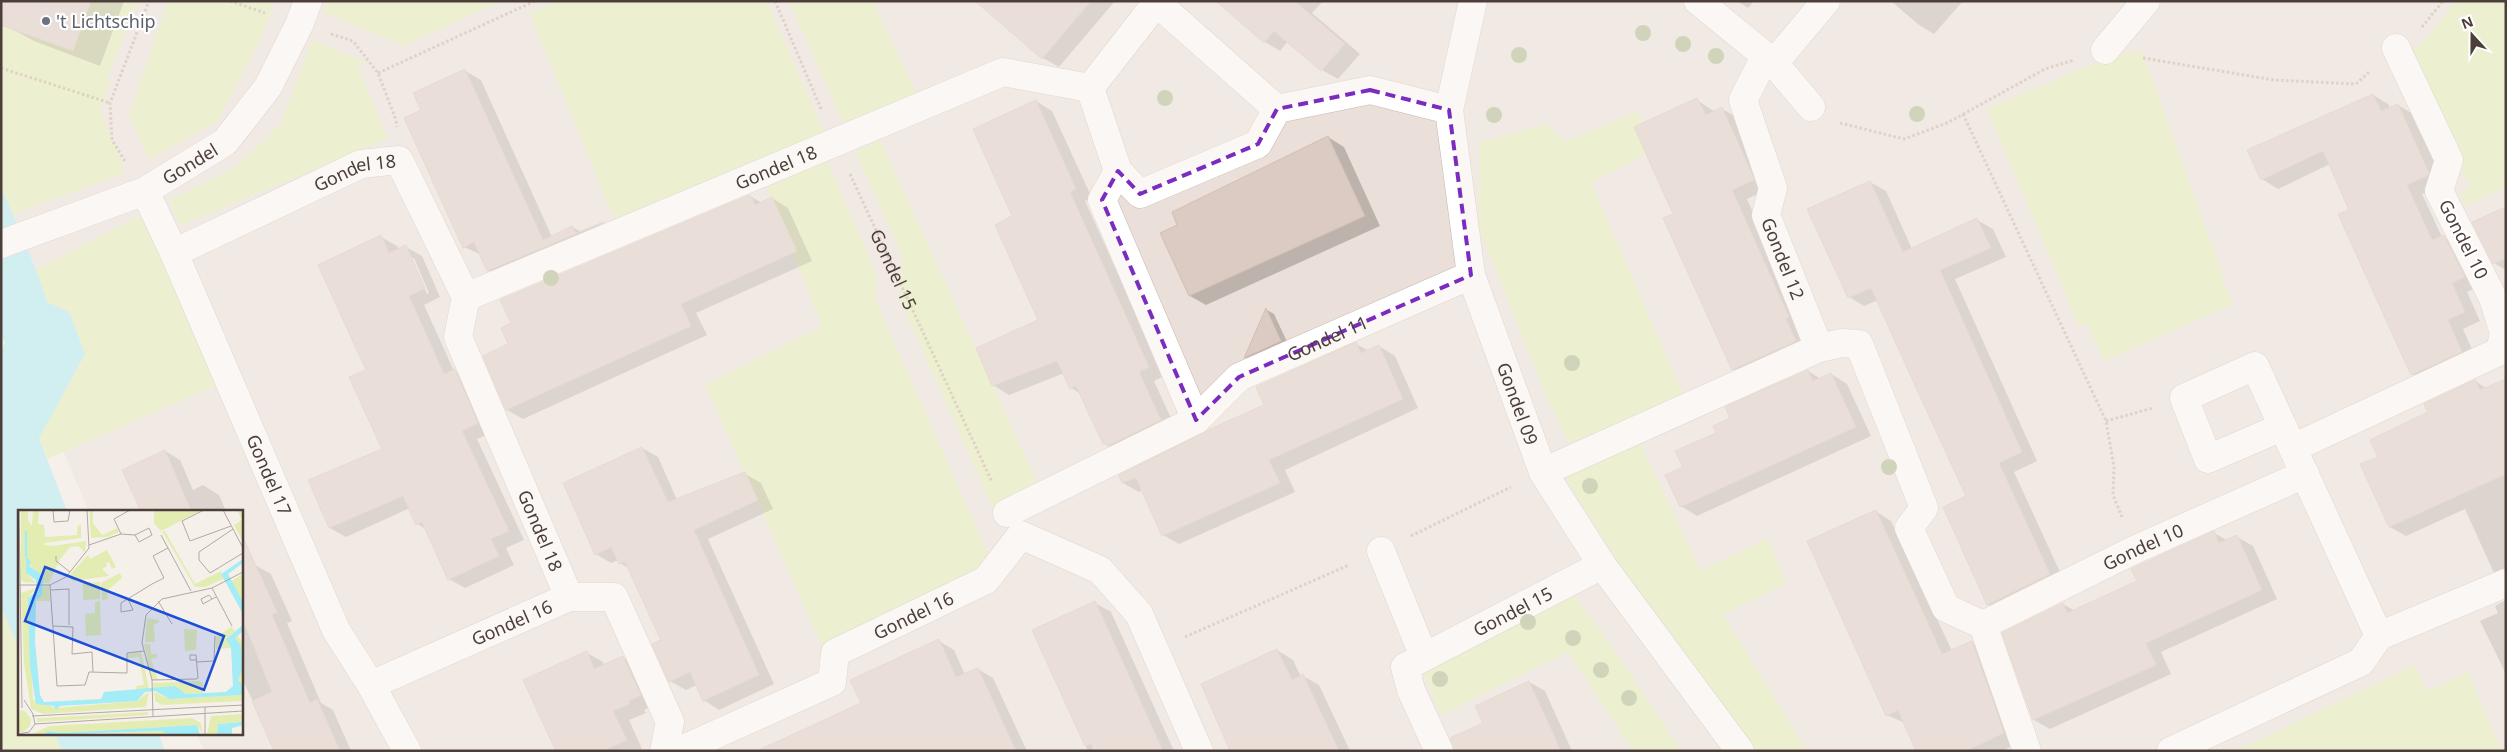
<svg xmlns="http://www.w3.org/2000/svg" width="2507" height="752" font-family="'Noto Sans',sans-serif">
  <style>
    .residential { fill: #ebe0d9 }
    .green { fill: #e3edb1 }
    .water { fill: #a4ecf6 }
    .shadow { fill: #0003; fill-rule: evenodd }
    .building { fill: #dccbc2; stroke: #d5bdb2 }
    .lines { fill: none; stroke-linecap: round; stroke-linejoin: round }
    .pedestrian-casing { stroke: #c6b7af; stroke-width: 29 }
    .minor-casing { stroke: #c6b7af; stroke-width: 29 }
    .tertiary-casing { stroke: #c6b7af; stroke-width: 29 }
    .path { stroke: #c6ac9c; stroke-width: 3; stroke-dasharray: 2.5 2.5; stroke-linecap: butt }
    .pedestrian { stroke: #fff; stroke-width: 28 }
    .minor { stroke: #fff; stroke-width: 28 }
    .tertiary { stroke: #fff; stroke-width: 28 }
    .tree { fill: #a3b17e }
    .marked { fill: none; stroke: #7b2cbf; stroke-width: 4; stroke-dasharray: 10 6; stroke-linejoin: round }
    .worship-dot { fill: #6b7280; stroke: #fff; stroke-width: 2 }
    .labels { text-anchor: middle; dominant-baseline: central; stroke-width: 4.5; stroke-linejoin: round; paint-order: stroke }
    .worship-label { font-size: 18px; fill: #5b616d; stroke: #fff; text-anchor: start }
    .street-label { font-size: 18px; fill: #4c3e38; stroke: #fff }
    .inset-river { fill: none; stroke: #a4ecf6; stroke-width: 2.5 }
    .inset-road { fill: none; stroke: #b2a9a3; stroke-width: 1 }
    .view { fill: #1d4ed8; fill-opacity: 0.15; stroke: #1d4ed8; stroke-width: 2.5 }
    .inset-edge { fill: none; stroke: #4c3e38; stroke-width: 2.5 }
  </style>
  <rect width="100%" height="100%" fill="#f6f0eb"/>
  <path class="residential" d="M1,1H2506V751H204L196,733H241V511L88,510L1,302Z"/>
  <path class="green" d="M1,1H138L107,80L111,82L100,111L125,169L121,170L123,174L13,214L1,187V120L4,106L1,105Z
    M168,1H275L261,38L217,122L149,160L129,116Z
    M328,1H500L404,46L323,12Z
    M558,1H767L824,132L615,221L530,14Z
    M789,1H872L917,94L846,129Z
    M2456,1H2506V187L2465,206L2460,194L2470,187L2410,52L2424,41Z
    M312,40L367,63L358,67L388,138L180,226L169,201L235,168L281,123Z
    M2142,51L2223,275L2221,276L2233,304L2104,361L2087,323L2079,326L1987,109L2112,56Z
    M1638,111L1652,151L1591,183L1684,396L1569,443L1543,389L1479,227L1480,142L1546,124L1565,142Z
    M880,140L1041,491L995,513L899,298L903,258L856,152Z
    M827,160L877,276L876,301L993,565L823,648L705,385L822,326L767,188Z
    M141,215L219,384L48,459L39,438L85,354L69,312L47,302L36,270Z
    M1640,443L1701,570L1768,539L1786,584L1723,614L1802,743L1811,751H1748L1653,616L1564,476Z
    M1570,589L1613,648L1681,751H1633L1568,652L1441,715L1421,667Z
    M1,607L19,648V733H55L62,751H1Z
    M2414,665L2427,691L2468,672L2502,751H2236Z"/>
  <path class="water" d="M1,187L36,270L47,302L69,312L85,354L39,438L67,511H19V648L1,607V349L5,343L1,334Z
    M55,733H158L165,751H62Z"/>
  <path class="shadow" d="M1,1H124L100,66L34,41L7,26Z
    M1001,1H1115L1059,67L1043,58Z
    M1222,1H1323L1312,13L1360,54L1338,79L1322,70L1288,41L1280,51L1265,42Z
    M1737,1H1754L1748,8Z
    M1891,1H1963L1934,34L1919,25Z
    M465,71L481,80L552,237L572,227L581,232L604,223L618,232L504,279L488,270L482,255L464,247L423,111Z
    M2373,95L2388,104L2390,108L2398,105L2413,114L2444,182L2443,185L2422,194L2442,237L2459,246L2480,286L2467,292L2480,321L2463,329L2477,361L2428,384L2412,374L2340,215L2351,210L2330,164L2278,189L2262,179Z
    M1697,100L1715,112L1722,109L1738,118L1769,189L1747,199L1804,326L1811,350L1749,378L1733,369L1674,215Z
    M1036,101L1052,111L1092,198L1085,201L1164,376L1154,381L1176,429L1124,455L1104,443L1081,394L1071,388L1064,373L1009,395L993,385L1040,321L1014,217Z
    M1328,137L1344,147L1380,226L1206,305L1190,296L1162,234Z
    M1870,182L1886,191L1912,249L1977,220L1993,229L2006,257L1955,279L2037,461L2014,472L2065,583L2004,614L1988,605L1944,507L1967,497L1878,300L1864,306L1849,297Z
    M750,196L762,203L772,198L788,208L812,261L696,313L707,335L523,419L507,410L485,356L510,345Z
    M2506,208V270L2494,263Z
    M381,237L397,246L399,250L406,247L422,256L440,297L424,305L454,371L470,379L493,432L477,439L524,540L506,548L514,565L465,588L449,579L426,529L417,524L410,508L346,537L330,528L310,481L383,450L368,370ZM411,258H414L429,293L427,294Z
    M1267,310L1274,314L1289,346L1253,362L1245,357Z
    M1356,344L1369,351L1379,346L1395,356L1418,408L1285,470L1295,492L1179,544L1163,535L1143,490L1139,492L1123,483L1121,476L1266,406Z
    M1808,371L1821,379L1831,374L1847,384L1871,436L1697,516L1681,506L1684,467L1732,419Z
    M2506,379V578L2493,571L2465,509L2406,536L2390,527L2362,465L2379,457L2430,412L2475,381L2486,388Z
    M642,448L658,457L677,500L745,474L761,483L773,509L708,539L774,684L719,710L704,700L697,685L686,690L670,681L662,641L630,569L620,563L618,560L611,563L596,554Z
    M165,451L180,460L193,490L203,485L219,495L226,511H142Z
    M1875,511L1891,521L1952,651L1972,643L1988,652L2020,742L2002,751H1917L1905,723L1887,715Z
    M2214,533L2228,541L2237,537L2253,546L2277,599L2161,652L2171,674L2050,729L2034,720L2063,604L2075,611L2138,581Z
    M241,544L255,565L271,574L292,621L287,623L321,703L333,710L351,751H280L264,725L241,676Z
    M2506,600V674L2480,621L2498,613L2495,606Z
    M1095,603L1111,612L1174,751H1088L1033,630Z
    M939,641L954,650L965,675L978,669L993,678L1027,751H760L862,704Z
    M1277,650L1293,660L1301,677L1303,676L1319,685L1350,751H1232Z
    M587,653L603,662L604,666L623,658L639,667L656,704L644,710L646,713L629,720L642,749L557,751Z
    M1529,682L1545,691L1572,751H1478L1485,724Z"/>
  <path class="building" d="M1,1H91L73,51L1,25Z
    M975,1H1091L1042,59Z
    M1216,1H1299L1297,3L1345,44L1321,71L1274,31L1264,43Z
    M465,69L543,240L572,226L576,233L604,222L487,271L474,242L463,248L404,118L421,110L413,93Z
    M2373,94L2381,111L2398,104L2429,173L2427,176L2407,185L2432,240L2444,235L2465,277L2452,283L2465,312L2448,320L2462,352L2411,375L2338,214L2349,210L2323,151L2261,180L2247,150Z
    M1697,98L1706,115L1722,107L1752,174L1754,180L1732,190L1789,317L1786,319L1796,341L1732,370L1663,218L1673,214L1634,127Z
    M1036,100L1076,189L1070,192L1149,367L1139,372L1161,420L1107,446L1105,443L1103,444L1076,386L1070,389L1057,361L992,386L976,348L1038,320L995,225L1012,216L973,129Z
    M1328,136L1365,216L1189,296L1160,233L1177,225L1172,212Z
    M1870,181L1903,252L1977,218L1991,248L1940,270L2022,452L1999,463L2050,574L1987,605L1943,507L1966,496L1918,392L1871,288L1848,298L1807,209Z
    M750,195L755,205L772,197L797,251L681,304L691,326L506,410L483,356L508,344L501,328L511,323L500,300Z
    M2506,207V258L2493,264L2472,222Z
    M381,235L389,253L406,245L425,288L409,296L444,374L455,369L478,423L462,431L509,531L491,539L499,556L448,580L422,522L416,525L403,496L329,528L308,480L382,449L349,377L366,370L318,265Z
    M1266,308L1281,341L1244,358Z
    M1356,342L1361,353L1379,345L1403,399L1269,460L1280,483L1162,536L1136,478L1122,483L1119,475L1208,430L1264,405L1256,387Z
    M1808,370L1813,381L1831,373L1856,427L1680,507L1665,475L1683,467L1675,451L1716,433L1713,426L1730,418L1725,407Z
    M2506,379V474L2389,527L2360,464L2378,457L2370,440L2428,412L2424,404L2475,380L2480,390Z
    M642,447L668,502L745,472L758,500L694,530L759,675L703,701L690,672L669,682L652,644L661,640L625,562L619,564L611,547L595,555L563,483Z
    M165,450L191,511H141L122,470Z
    M1876,510L1942,654L1972,641L2004,733L1966,751H1916L1898,710L1886,716L1807,541Z
    M2214,531L2219,543L2237,535L2262,590L2146,643L2156,665L2033,720L2002,633L2063,603L2067,613L2137,581L2131,569Z
    M241,533L277,612L272,615L310,703L317,699L340,751H274L252,701L272,692L246,627L241,629Z
    M1095,601L1122,660L1163,751H1094L1091,744L1085,746L1032,630Z
    M939,639L956,677L978,668L1016,751H757L861,703L850,680Z
    M1277,649L1292,680L1303,674L1339,751H1230L1201,684Z
    M587,651L594,669L623,656L641,695L629,701L630,704L613,711L627,740L603,751H556L523,680Z
    M1529,681L1561,751H1454L1450,738L1483,723L1475,706Z"/>
  <g class="lines">
    <defs>
      <g id="pedestrian">
        <path d="M2105,50L2146,1"/>
        <path id="s2" d="M1765,57L1743,100L1773,188L1766,215L1819,348"/>
        <path d="M1774,63L1826,1"/>
        <path d="M1118,171L1102,200L1196,420"/>
        <path id="s3" d="M466,297L1003,72L1090,88"/>
        <path d="M1543,472L1819,348L1842,343L1859,344L1924,508L1909,528L1946,608L1983,625L2027,751"/>
        <path id="s4" d="M1007,513L1196,420L1239,377L1471,275"/>
        <path id="s5" d="M1983,625L2134,550L2305,474"/>
        <path d="M2379,636L2506,583"/>
        <path id="s6" d="M679,751L832,682L835,653L986,580L1021,535L1100,570L1139,614L1199,751"/>
      </g>
      <g id="minor">
        <path id="s7" d="M1473,1L1449,110L1471,275L1543,472L1602,565L1740,751"/>
        <path d="M1698,1L1774,63L1811,107"/>
        <path d="M1157,3L1277,109L1258,144L1140,194L1118,171L1090,88L1158,1"/>
        <path d="M1277,109L1370,90L1449,110"/>
        <path id="s8" d="M145,191L174,253L336,630L371,685L407,751"/>
        <path id="s9" d="M174,253L361,164L399,160L466,297L458,337L569,597"/>
        <path d="M2293,448L2500,351L2504,333L2493,298L2439,191L2449,160L2396,48"/>
        <path d="M1381,551L1424,657"/>
        <path id="s10" d="M371,685L569,597H614L670,722L664,751"/>
        <path id="s11" d="M1439,751L1411,690L1405,667L1602,565"/>
        <path d="M2171,751L2361,662L2379,636L2255,366L2184,398L2208,459L2282,427"/>
      </g>
      <g id="tertiary">
        <path id="s12" d="M1,244L145,191L225,142L268,87L299,25L308,1"/>
      </g>
    </defs>
    <use href="#pedestrian" class="pedestrian-casing"/>
    <use href="#minor" class="minor-casing"/>
    <use href="#tertiary" class="tertiary-casing"/>
    <g class="path">
      <path d="M230,1L265,13"/>
      <path d="M775,1L822,111"/>
      <path d="M2422,27L2443,1"/>
      <path d="M331,34L353,41L378,73L396,120L397,127"/>
      <path d="M2143,58L2274,80L2356,84L2370,71"/>
      <path d="M1,68L110,103"/>
      <path d="M378,73L535,1"/>
      <path d="M1963,114L2106,421L2114,467L2113,495L2122,517"/>
      <path d="M1840,123L1904,139L1947,123L2045,69L2074,60"/>
      <path d="M125,161L112,140L110,103L149,1"/>
      <path id="s1" d="M850,174L992,482"/>
      <path d="M2106,421L2153,408"/>
      <path d="M1411,536L1511,487"/>
      <path d="M1185,637L1349,565"/>
    </g>
    <use href="#pedestrian" class="pedestrian"/>
    <use href="#minor" class="minor"/>
    <use href="#tertiary" class="tertiary"/>
  </g>
  <g class="tree">
    <circle cx="1643" cy="33" r="8"/>
    <circle cx="1683" cy="44" r="8"/>
    <circle cx="1519" cy="55" r="8"/>
    <circle cx="1716" cy="56" r="8"/>
    <circle cx="1165" cy="98" r="8"/>
    <circle cx="1917" cy="114" r="8"/>
    <circle cx="1494" cy="115" r="8"/>
    <circle cx="551" cy="278" r="8"/>
    <circle cx="1572" cy="363" r="8"/>
    <circle cx="1889" cy="467" r="8"/>
    <circle cx="1590" cy="486" r="8"/>
    <circle cx="1528" cy="622" r="8"/>
    <circle cx="1573" cy="638" r="8"/>
    <circle cx="1601" cy="670" r="8"/>
    <circle cx="1440" cy="679" r="8"/>
    <circle cx="1629" cy="698" r="8"/>
  </g>
  <path d="M0 0H2507V752H0ZM1370,90L1449,110L1471,275L1239,377L1196,420L1102,200L1118,171L1140,194L1258,144L1277,109Z" fill="#f6f0eb" fill-opacity=".55" fill-rule="evenodd"/>
  <path class="marked" d="M1370,90L1449,110L1471,275L1239,377L1196,420L1102,200L1118,171L1140,194L1258,144L1277,109Z"/>
  <circle class="worship-dot" cx="46" cy="21" r="5"/>
  <g class="labels">
    <g class="worship-label">
      <text x="56" y="21">'t Lichtschip</text>
    </g>
    <g class="street-label">
      <text stroke="none"><textPath href="#s12" startOffset="206">Gondel</textPath></text>
      <text stroke="none"><textPath href="#s3" startOffset="336">Gondel 18</textPath></text>
      <text stroke="none"><textPath href="#s9" startOffset="199">Gondel 18</textPath></text>
      <text transform="translate(2464 239) rotate(63)">Gondel 10</text>
      <text stroke="none"><textPath href="#s2" startOffset="216">Gondel 12</textPath></text>
      <text stroke="none"><textPath href="#s1" startOffset="105">Gondel 15</textPath></text>
      <text stroke="none"><textPath href="#s4" startOffset="368">Gondel 11</textPath></text>
      <text stroke="none"><textPath href="#s7" startOffset="415">Gondel 09</textPath></text>
      <text stroke="none"><textPath href="#s8" startOffset="310">Gondel 17</textPath></text>
      <text stroke="none"><textPath href="#s9" startOffset="649">Gondel 18</textPath></text>
      <text stroke="none"><textPath href="#s5" startOffset="178">Gondel 10</textPath></text>
      <text stroke="none"><textPath href="#s11" startOffset="212">Gondel 15</textPath></text>
      <text stroke="none"><textPath href="#s6" startOffset="284">Gondel 16</textPath></text>
      <text stroke="none"><textPath href="#s10" startOffset="154">Gondel 16</textPath></text>
    </g>
  </g>
  <g transform="translate(18 510)">
    <rect width="225" height="225" fill="#f6f0eb"/>
    <path d="M3,0H10V10L14,16L15,0H21L20,14L26,15L27,27L59,25L60,15H63V28L26,33L27,35L35,36L68,31L67,42L60,36L52,37L41,51L31,73H22L24,65L11,55L8,63L18,73L5,72L3,69ZM71,0H75V13L84,25L99,18L101,22L89,27L73,28ZM136,0H184L143,21L136,13ZM219,0H225V32L216,15L224,10ZM144,21H147L177,74L203,61L205,69L187,77H177ZM89,40L98,57L94,59L91,52L88,53L89,56L84,59L91,66L55,71L50,67L70,45L72,49ZM102,63L104,68L89,81L90,89L84,90L83,73ZM225,64L224,72L225,92L213,71ZM82,72V89L65,90V73ZM31,76L32,91H18L22,77ZM18,78L10,88L15,190L38,198L119,191L131,182L128,197L25,204L13,199L6,153L3,83ZM82,91L83,125L68,126L67,104L77,103V92ZM129,108L141,110V113L136,114L137,132H127ZM213,117L217,121L208,129L213,138L198,139V127ZM166,119L179,120L178,140L167,141ZM219,125L225,133V176L220,170L217,128ZM126,134H132L133,144H139V148L133,149L140,170H134ZM123,142L131,179L118,180V176L126,175L121,147L110,148V144ZM181,171L185,173V183L168,184L144,177L136,179L135,173ZM136,182L152,189L225,185V191L144,195L137,191ZM2,200L7,201L13,209L12,216L5,222H0ZM131,202L129,205L19,212V208H25ZM225,204V212L200,214L199,225H189L193,206ZM174,208L183,213L185,225L179,215L44,223L30,221L24,225H13L31,216ZM143,221L151,225H79L80,224Z" fill="#e3edb1"/>
    <path d="M8,47L13,51L11,56L25,65L24,85L18,90L17,131L22,185L26,192L83,189L86,182L144,177L157,176L168,184L208,182L215,176L213,138L208,129L225,115V121L217,128L223,136L224,160L220,170L225,176V185L152,189L137,181L127,182L119,191L42,196L38,200L36,196L18,194L12,156L10,88L18,82V70L8,63ZM225,49V53L210,64L225,92V104L203,64ZM225,212V215L214,218V225H199L200,214ZM179,215L182,225H151L143,221L24,225L30,221L44,223Z" fill="#a4ecf6"/>
    <path class="inset-river" d="M8,21V47"/>
    <path class="inset-road" d="M1,0L4,198M35,0L36,12L50,11L52,0M186,0L164,11L172,31L213,16M205,0L225,38M215,19L181,42V50L192,63L225,43M103,24L96,9L112,0M143,25L173,81M71,35L103,24L117,25L131,18L134,25L121,32L117,25M38,46V51L52,62M0,75H32L48,67L71,38L69,0M32,75L39,176L67,175L71,162L109,163V143L126,141M194,78L214,116M33,80L51,79V115M110,89L115,100L103,102V93L134,74L146,68L135,46L150,38M194,89L185,94L183,89L191,85L194,89L198,87M140,91L154,114M35,116L55,117L54,144L74,142L75,162M179,152L196,151L197,126M134,170L178,169L180,168L178,145H172V150H178M187,197V225M14,206L225,195M135,206L134,170L124,133L128,105L144,89L194,78L225,62M17,214L225,201M0,224L11,222L17,214L15,204L6,190"/>
    <path class="view" d="M27,57L206,126L186,180L7,111Z"/>
    <rect width="225" height="225" class="inset-edge"/>
  </g>
  <rect width="2507" height="752" fill="none" stroke="#4c3e38" stroke-width="5"/>
  <g transform="translate(2472 35) rotate(339)" stroke="#ffffff" stroke-width="4" paint-order="stroke">
  <path d="M0-4L9 19L0 12L-9 19Z" fill="#4c3e38"/>
  <text y="-8" font-size="14" font-weight="bold" text-anchor="middle" fill="#4c3e38">N</text>
  </g>
</svg>
